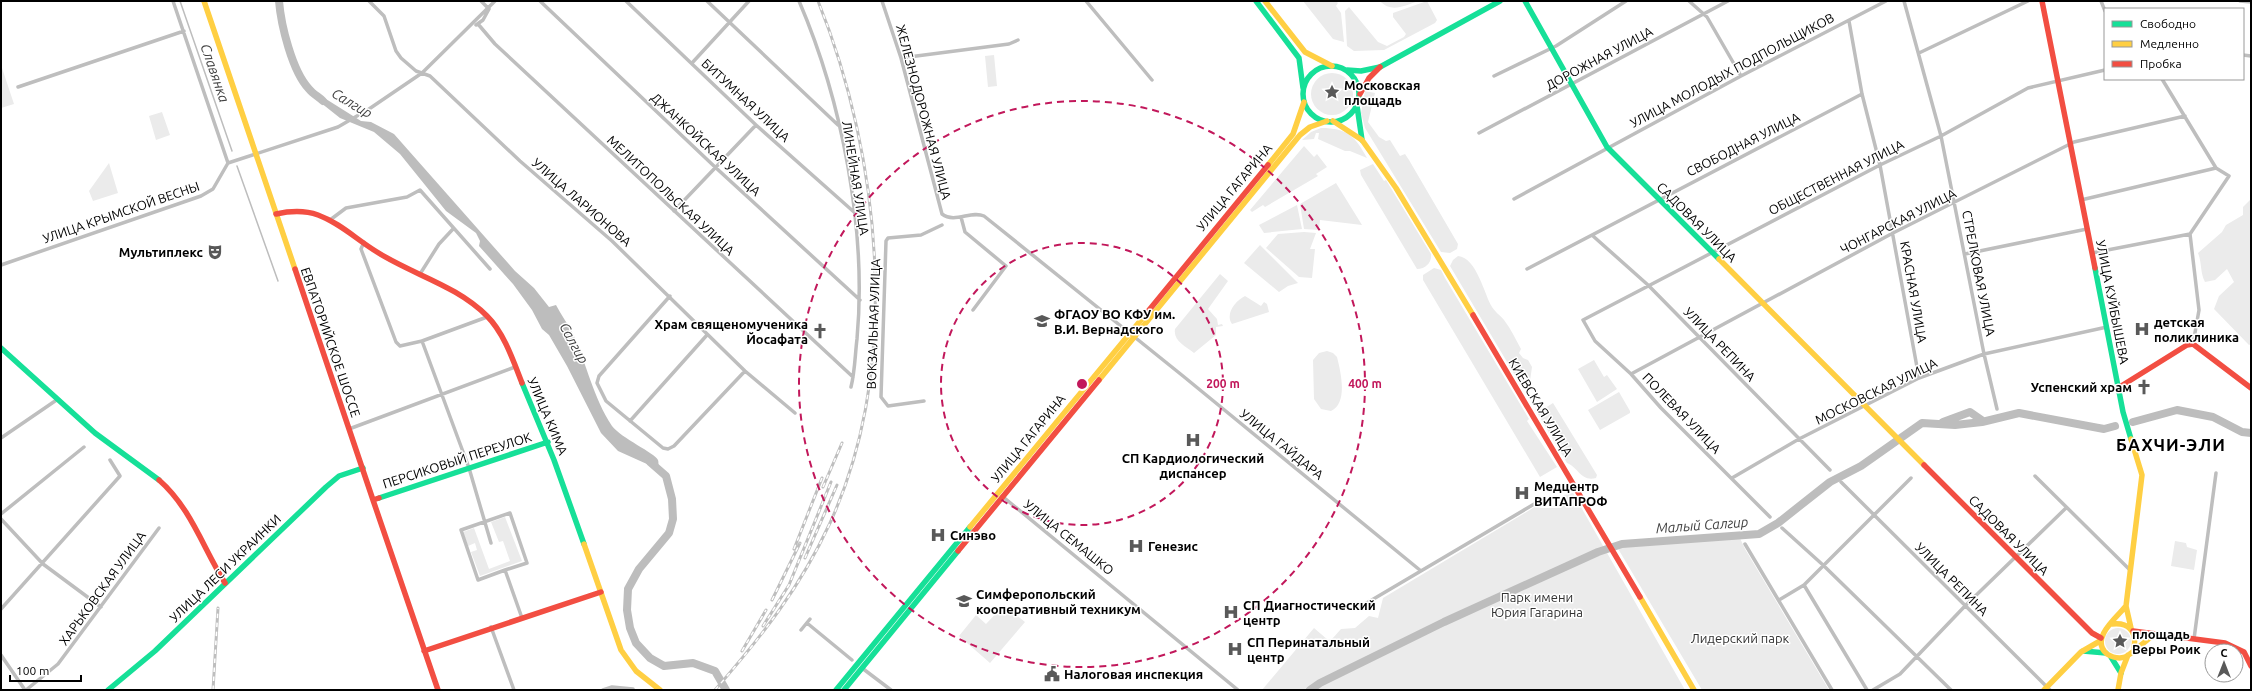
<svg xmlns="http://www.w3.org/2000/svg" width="2252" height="691" font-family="Ubuntu,sans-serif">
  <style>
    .green { fill: #ebebeb }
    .water { fill: #bdbdbd }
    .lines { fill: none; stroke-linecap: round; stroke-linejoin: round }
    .stream { stroke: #bdbdbd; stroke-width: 1.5 }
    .river { stroke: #bdbdbd; stroke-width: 8 }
    .street { stroke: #bebebe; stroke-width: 3.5 }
    .fast { stroke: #16e098; stroke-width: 5.5 }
    .slow { stroke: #ffcf43; stroke-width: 5.5 }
    .jam { stroke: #f24e42; stroke-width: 5.5 }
    .rail-casing { stroke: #bebebe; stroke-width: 3 }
    .rail { stroke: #fff; stroke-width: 1.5; stroke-dasharray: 4.5; stroke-linecap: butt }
    .ring { fill: none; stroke: #c2185b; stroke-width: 2; stroke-dasharray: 7 5 }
    .labels { text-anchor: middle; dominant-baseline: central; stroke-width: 3; stroke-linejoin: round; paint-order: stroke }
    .street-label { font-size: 13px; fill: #000; stroke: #fff }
    .poi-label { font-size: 13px; font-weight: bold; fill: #000; stroke: #fff; text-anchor: start }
    .park-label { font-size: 13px; fill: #313131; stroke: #fff }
    .water-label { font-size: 14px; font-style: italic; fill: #424242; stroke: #fff }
    .district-label { font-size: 17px; font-weight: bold; letter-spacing: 1px; fill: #000; stroke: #fff }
    .centre { fill: #c2185b; stroke: #fff; stroke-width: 2 }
    .ring-label { font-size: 12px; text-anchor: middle; font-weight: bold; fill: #c2185b; stroke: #fff; stroke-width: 3; stroke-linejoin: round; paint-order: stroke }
  </style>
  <rect width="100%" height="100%" fill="#fff"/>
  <path class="green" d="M1303,1H1336L1338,3L1336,6L1341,13L1344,42L1333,39Z
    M1380,1H1418C1404,6 1391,13 1380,1Z
    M1427,1L1437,20L1435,23L1384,50L1354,51L1347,46L1345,11L1349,7L1378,42L1387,46L1404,37L1406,34L1393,17V13Z
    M994,55L997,86L988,87L985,56Z
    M1,65L14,104L1,108Z
    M1311 94a21 21 0 1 1 42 0a21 21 0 1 1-42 0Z
    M1365,91L1375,93L1368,122L1379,137L1386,141L1390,140L1400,156L1405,154L1409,160L1458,244L1457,249L1450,253L1441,252L1365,128L1361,113Z
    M162,112L170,135L156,140L149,116Z
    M1321,128C1347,128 1355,136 1367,158L1350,151H1345L1318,139L1319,133H1316L1314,139L1302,140L1311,132Z
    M1304,146L1314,157L1317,154L1327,167L1316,174L1318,176L1265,207L1263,205L1252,212L1250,210Z
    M109,163L118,193L93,201L89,191Z
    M1373,164L1384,181L1386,180L1431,254C1432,262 1426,269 1417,269L1361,175L1360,170Z
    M1336,183L1362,225L1320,220L1319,230L1304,229L1300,204Z
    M2251,199V344L2249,345L2214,309L2219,296L2234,282L2227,269L2215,280L2205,282C2200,272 2202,263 2198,253L2222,232L2226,225L2243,215V207Z
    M1297,205L1302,229L1264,233L1259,225Z
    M1304,232L1316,233L1310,249H1315L1312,278L1299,277L1266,248L1278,234Z
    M1260,245L1298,283L1288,286L1279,292L1244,263Z
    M1458,256C1477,258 1484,294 1492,307C1496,313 1500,315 1504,320C1511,329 1516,340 1521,349L1519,353L1523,358L1528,360L1532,367L1530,381L1519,382L1450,266L1453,260Z
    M1434,268L1441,270L1445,278L1529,419L1527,421L1557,467L1540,477L1423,280V275Z
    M1220,274L1228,281L1208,309L1217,319L1218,325L1222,324L1223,326L1216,327V335L1194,353C1185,346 1173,341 1175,329Z
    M1245,296L1261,306L1264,302L1267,304L1269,312L1232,324C1225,314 1235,301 1245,296Z
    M1327,351L1333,353L1337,357C1341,373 1348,403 1331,411L1321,409L1314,399L1313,360L1319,353Z
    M1594,360L1604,377L1607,375L1617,389L1597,402L1578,369Z
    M1619,392L1630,411V413L1600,430L1588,410Z
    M1553,403L1597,475L1596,478C1581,482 1578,467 1567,463L1535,409L1540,406L1542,410Z
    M1573,493L1685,690H1262L1314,628L1328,640L1332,639L1341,629L1355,628L1369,616L1378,618L1383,598L1538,505L1540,508H1561L1564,495Z
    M505,517L522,561L480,576L471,552L477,550L475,543L468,546L463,532L474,528L489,569L510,561L503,541L499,542L491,522Z
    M1739,536L1745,549L1829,690H1702L1617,547L1622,544Z
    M2175,541L2186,543L2187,547L2197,550L2194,570L2171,566Z
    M1004,605L1025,622L990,663L959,636L976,615L986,624Z
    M2105 641a13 13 0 1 1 26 0a13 13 0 1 1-26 0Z"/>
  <path class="water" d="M318,94L361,121L371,122L394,134L515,271L534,288L549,307L556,305C561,315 568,324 573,334C587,365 593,397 612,426C621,438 655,453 658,460C659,463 658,467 658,469L618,451L601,433L567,366L549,335L542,329L532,310L513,284L479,246L480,241L476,233L446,211L400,154L374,132L340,118L311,95Z"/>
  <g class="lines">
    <path class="stream" d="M180,1L232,151
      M237,166L278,281"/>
    <path class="river" d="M279,1C281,25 292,71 309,89C313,94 319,97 323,101
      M1943,422L1970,412L1983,421
      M2133,422L2177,410L2213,417L2242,432L2251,433
      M650,462L666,476L672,499L673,519L669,533L639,569L628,589L627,610L630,628L636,643L650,658L664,666L693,663L715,671L726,690
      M1310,690L1320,683L1444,622L1598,552L1622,544L1759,534L1778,523L1830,482L1861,466L1922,423L1955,425L1982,422L2019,413L2104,429L2115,426"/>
    <path class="street" d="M173,1L228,163
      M369,1L384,16L396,51L401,58L416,71L430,76L520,161L612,241L745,371L795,413
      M481,1L489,9
      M540,1L715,167L860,300
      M626,1L756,125L854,212
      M707,1L838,125
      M799,1C842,101 867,229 857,339C855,355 855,371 851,387
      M882,1L901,58L942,214C955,224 971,210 984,216L1183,376L1421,571
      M1086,1L1152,80
      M1689,1L1707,17L1741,76
      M1904,1L1941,136L1984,354L1997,409
      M2101,1L2105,11
      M2240,1L2251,2
      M1849,21L1862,94L1880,165L1919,378
      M478,24L495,44L853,377
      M476,25L483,20L489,9
      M1919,53L2028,1
      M2243,55L2251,56
      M901,58L1009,44L1018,40
      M692,63L749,1
      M1494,76L1556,46L1626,1
      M2162,79L2216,168L2229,176L2190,234L2199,310L2193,344
      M18,87L184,31
      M1479,133L1728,1
      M1514,199L1741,76L1886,1
      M2081,200L2216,168
      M674,211L756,125
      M961,217L965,232L1006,266L973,310
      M330,220L346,208L407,197L420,190L490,269
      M1593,236L1648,285L1830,470
      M364,242L361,249L396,342L400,346L422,341L487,317
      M2092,253L2190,234
      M1965,254L2087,229
      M1,265L201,196L213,189L228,163L338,127L369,109L422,73L495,1
      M1527,269L1862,94
      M420,274L439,244L453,229
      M670,296L599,376L597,383L606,401L663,448L668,449L674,446L745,371
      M422,341L469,468L491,543
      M1631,374L1893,233L2074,142L2185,116
      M924,401L888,406L881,397L886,241L888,238L921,235L942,225
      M630,421L707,335
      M349,429L515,367
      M1,438L58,399
      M2035,476L2130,570
      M1732,478L1799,439L1919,378L1984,354L2107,327
      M1841,482L2050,690
      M1002,496L1238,690
      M1,514L84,447
      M1770,517L1661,408L1631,374L1595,341L1583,320L1880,165L1941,136L2028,88L2105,70
      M1,519L43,564L101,607
      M1782,528L1823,565L1951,690
      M1745,544L1832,690
      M505,570L478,580L461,530L510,513L527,563L505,570L522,618
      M1804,585L1867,690
      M1779,600L1804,585L1911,478
      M1365,604L1541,500
      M1,609L120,476L110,460
      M807,623L852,660
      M491,627L514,690
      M801,630L810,619
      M2194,639L2216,473
      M1,655L25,690
      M862,668L891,690
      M26,690L58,664L159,528
      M603,690L612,687L633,689
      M1873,690L1900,674L1965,606L2066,508"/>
    <path class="fast" d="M1256,1L1299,58L1303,88
      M1525,1L1607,147L1719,259
      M1303 94a28 28 0 1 1 56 0a28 28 0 1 1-56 0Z
      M1347,70L1361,71L1380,67L1500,1
      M1357,106L1362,140
      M2095,268L2123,412L2131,439
      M1,348L95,433L159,480
      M522,383L554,460L584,544
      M379,498L548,442
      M2083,651L2106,653
      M2111,657L2121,673
      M108,690L155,651L326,487L339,476L363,468
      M836,690L970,527
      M844,690L958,551"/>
    <path class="slow" d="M204,1L295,269
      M1265,1L1305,52L1332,66
      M1333,121L1362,140L1396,188L1473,315
      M1268,165L1293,134L1304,102
      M1719,259L1924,465
      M1099,380L1300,135L1310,127L1327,121
      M970,527L1145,315
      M584,544L621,650L636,671L660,690
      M1640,597L1694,690
      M2126,606C2117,617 2089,639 2107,654C2112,657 2119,659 2125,657C2131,655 2146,640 2154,635
      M2112,624C2128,622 2137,631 2134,647
      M2131,628L2126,606L2142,475L2131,439
      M2044,690L2081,652L2100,641
      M2118,690L2121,673L2128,655"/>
    <path class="jam" d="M2042,1L2095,268
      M1360,94L1369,78L1380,67
      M276,214C290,211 304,210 318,215C340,223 357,240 377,252C413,275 456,285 487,316C504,333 513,360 522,383
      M295,269L373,500L379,498
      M1145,315L1268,165
      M1473,315L1640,597
      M2118,388L2187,345L2193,344L2251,388
      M1924,465L2092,633L2101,638
      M159,480C191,508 203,548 225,583
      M373,500L438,690
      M958,551L1099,380
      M2133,631L2225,643L2244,652L2251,666
      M424,651L601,592"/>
    <defs>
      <path id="rail" d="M823,487L842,443
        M794,549L822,478
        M805,558L837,485
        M772,600L800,543
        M763,626L789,585L831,482
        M742,651L766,610
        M213,690L218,608
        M715,690C762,636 800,588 830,523C902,366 881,157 818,1"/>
    </defs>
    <use href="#rail" class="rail-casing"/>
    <use href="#rail" class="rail"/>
  </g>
  <g class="ring">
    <circle cx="1082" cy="384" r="141"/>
    <circle cx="1082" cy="384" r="283"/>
  </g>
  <defs>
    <symbol id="sight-bare" viewBox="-9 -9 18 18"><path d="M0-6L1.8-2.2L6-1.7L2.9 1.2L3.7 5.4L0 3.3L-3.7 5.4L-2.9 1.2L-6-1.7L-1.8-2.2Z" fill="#595959" stroke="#fff" stroke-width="2.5" paint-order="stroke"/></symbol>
    <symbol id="theatre-bare" viewBox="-9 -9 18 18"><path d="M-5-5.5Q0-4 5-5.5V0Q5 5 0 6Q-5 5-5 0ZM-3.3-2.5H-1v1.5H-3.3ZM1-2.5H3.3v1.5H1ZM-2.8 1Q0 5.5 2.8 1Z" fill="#595959" stroke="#fff" stroke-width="2.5" paint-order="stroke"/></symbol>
    <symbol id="university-bare" viewBox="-9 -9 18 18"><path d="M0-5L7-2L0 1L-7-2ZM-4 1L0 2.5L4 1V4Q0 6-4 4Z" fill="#595959" stroke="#fff" stroke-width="2.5" paint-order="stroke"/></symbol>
    <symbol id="hospital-bare" viewBox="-9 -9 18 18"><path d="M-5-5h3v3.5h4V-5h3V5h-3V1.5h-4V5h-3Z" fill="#595959" stroke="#fff" stroke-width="2.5" paint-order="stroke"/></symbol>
    <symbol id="church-bare" viewBox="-9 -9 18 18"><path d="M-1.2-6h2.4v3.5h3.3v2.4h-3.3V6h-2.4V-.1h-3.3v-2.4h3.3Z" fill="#595959" stroke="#fff" stroke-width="2.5" paint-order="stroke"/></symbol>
    <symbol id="civic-bare" viewBox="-9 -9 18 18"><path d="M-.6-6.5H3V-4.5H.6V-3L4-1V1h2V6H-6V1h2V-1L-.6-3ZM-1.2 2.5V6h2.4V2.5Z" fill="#595959" stroke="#fff" stroke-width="2.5" paint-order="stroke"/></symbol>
  </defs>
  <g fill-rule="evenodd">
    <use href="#sight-bare" x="1321" y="81" width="22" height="22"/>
    <use href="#theatre-bare" x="204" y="241" width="22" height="22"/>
    <use href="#university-bare" x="1031" y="310" width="22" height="22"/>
    <use href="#hospital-bare" x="2131" y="318" width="22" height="22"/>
    <use href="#church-bare" x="809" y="320" width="22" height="22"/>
    <use href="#church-bare" x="2133" y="376" width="22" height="22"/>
    <use href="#hospital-bare" x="1182" y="429" width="22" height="22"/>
    <use href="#hospital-bare" x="1511" y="482" width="22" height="22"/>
    <use href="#hospital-bare" x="927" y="524" width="22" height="22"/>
    <use href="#hospital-bare" x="1125" y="535" width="22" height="22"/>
    <use href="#university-bare" x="953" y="590" width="22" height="22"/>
    <use href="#hospital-bare" x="1220" y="601" width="22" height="22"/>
    <use href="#sight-bare" x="2109" y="630" width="22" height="22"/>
    <use href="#hospital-bare" x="1224" y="638" width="22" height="22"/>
    <use href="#civic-bare" x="1041" y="663" width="22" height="22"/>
  </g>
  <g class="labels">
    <g class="street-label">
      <text transform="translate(1599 58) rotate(-28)">ДОРОЖНАЯ УЛИЦА</text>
      <text transform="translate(1732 70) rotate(-28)">УЛИЦА МОЛОДЫХ ПОДПОЛЬЩИКОВ</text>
      <text transform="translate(746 100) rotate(43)">БИТУМНАЯ УЛИЦА</text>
      <text transform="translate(924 112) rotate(75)">ЖЕЛЕЗНОДОРОЖНАЯ УЛИЦА</text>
      <text transform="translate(706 144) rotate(43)">ДЖАНКОЙСКАЯ УЛИЦА</text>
      <text transform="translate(1743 144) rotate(-27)">СВОБОДНАЯ УЛИЦА</text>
      <text transform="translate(1836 177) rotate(-27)">ОБЩЕСТВЕННАЯ УЛИЦА</text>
      <text transform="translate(856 178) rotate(81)">ЛИНЕЙНАЯ УЛИЦА</text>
      <text transform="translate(1234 187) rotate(-50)">УЛИЦА ГАГАРИНА</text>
      <text transform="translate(671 195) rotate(43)">МЕЛИТОПОЛЬСКАЯ УЛИЦА</text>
      <text transform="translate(582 202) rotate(41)">УЛИЦА ЛАРИОНОВА</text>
      <text transform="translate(121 212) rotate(-19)">УЛИЦА КРЫМСКОЙ ВЕСНЫ</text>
      <text transform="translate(1898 221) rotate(-27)">ЧОНГАРСКАЯ УЛИЦА</text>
      <text transform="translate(1697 222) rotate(45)">САДОВАЯ УЛИЦА</text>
      <text transform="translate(1979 273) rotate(79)">СТРЕЛКОВАЯ УЛИЦА</text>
      <text transform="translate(1914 292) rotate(80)">КРАСНАЯ УЛИЦА</text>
      <text transform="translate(2113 302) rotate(79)">УЛИЦА КУЙБЫШЕВА</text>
      <text transform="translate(873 324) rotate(-88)">ВОКЗАЛЬНАЯ УЛИЦА</text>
      <text transform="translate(331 342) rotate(71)">ЕВПАТОРИЙСКОЕ ШОССЕ</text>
      <text transform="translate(1720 344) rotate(46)">УЛИЦА РЕПИНА</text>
      <text transform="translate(1876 391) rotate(-26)">МОСКОВСКАЯ УЛИЦА</text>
      <text transform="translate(1541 407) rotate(59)">КИЕВСКАЯ УЛИЦА</text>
      <text transform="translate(1682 413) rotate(46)">ПОЛЕВАЯ УЛИЦА</text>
      <text transform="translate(548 416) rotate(67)">УЛИЦА КИМА</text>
      <text transform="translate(1028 438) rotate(-51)">УЛИЦА ГАГАРИНА</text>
      <text transform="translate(1282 444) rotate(39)">УЛИЦА ГАЙДАРА</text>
      <text transform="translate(457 460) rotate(-18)">ПЕРСИКОВЫЙ ПЕРЕУЛОК</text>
      <text transform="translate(2009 535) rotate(45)">САДОВАЯ УЛИЦА</text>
      <text transform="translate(1069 537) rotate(39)">УЛИЦА СЕМАШКО</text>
      <text transform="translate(225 568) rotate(-44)">УЛИЦА ЛЕСИ УКРАИНКИ</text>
      <text transform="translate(1952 579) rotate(45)">УЛИЦА РЕПИНА</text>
      <text transform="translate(102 588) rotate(-54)">ХАРЬКОВСКАЯ УЛИЦА</text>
    </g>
    <g class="poi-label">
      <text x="1344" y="85">Московская<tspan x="1344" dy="15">площадь</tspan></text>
      <text x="203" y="252" text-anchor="end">Мультиплекс</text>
      <text x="1054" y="314">ФГАОУ ВО КФУ им.<tspan x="1054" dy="15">В.И. Вернадского</tspan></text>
      <text x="2154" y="322">детская<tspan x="2154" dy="15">поликлиника</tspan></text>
      <text x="808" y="324" text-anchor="end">Храм священомученика<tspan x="808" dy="15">Йосафата</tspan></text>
      <text x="2132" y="387" text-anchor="end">Успенский храм</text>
      <text x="1193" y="458" text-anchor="middle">СП Кардиологический<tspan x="1193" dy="15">диспансер</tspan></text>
      <text x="1534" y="486">Медцентр<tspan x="1534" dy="15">ВИТАПРОФ</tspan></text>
      <text x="950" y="535">Синэво</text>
      <text x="1148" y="546">Генезис</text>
      <text x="976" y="594">Симферопольский<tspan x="976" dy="15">кооперативный техникум</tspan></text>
      <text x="1243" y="605">СП Диагностический<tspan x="1243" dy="15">центр</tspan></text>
      <text x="2132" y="634">площадь<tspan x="2132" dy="15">Веры Роик</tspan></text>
      <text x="1247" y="642">СП Перинатальный<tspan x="1247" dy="15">центр</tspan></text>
      <text x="1064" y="674">Налоговая инспекция</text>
    </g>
    <g class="park-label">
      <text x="1537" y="597">Парк имени<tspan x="1537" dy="15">Юрия Гагарина</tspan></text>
      <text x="1740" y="638">Лидерский парк</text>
    </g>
    <g class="water-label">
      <text transform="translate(215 73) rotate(71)">Славянка</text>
      <text transform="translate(352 103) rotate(31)">Салгир</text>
      <text transform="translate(574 343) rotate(61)">Салгир</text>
      <text transform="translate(1702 525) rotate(-4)">Малый Салгир</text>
    </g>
    <g class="district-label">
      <text x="2171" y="444">БАХЧИ-ЭЛИ</text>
    </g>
  </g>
  <circle cx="1082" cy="384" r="6" class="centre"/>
  <g class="ring-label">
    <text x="1223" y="388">200 m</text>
    <text x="1365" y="388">400 m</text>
  </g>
  <rect width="2252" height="691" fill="none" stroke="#000000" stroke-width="4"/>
  <rect x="2104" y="8" width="140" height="72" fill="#ffffff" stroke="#999999"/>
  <rect x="2112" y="21" width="20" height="6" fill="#16e098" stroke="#999999"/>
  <text x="2140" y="28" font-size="12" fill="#000000">Свободно</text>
  <rect x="2112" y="41" width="20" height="6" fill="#ffcf43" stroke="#999999"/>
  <text x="2140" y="48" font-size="12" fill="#000000">Медленно</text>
  <rect x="2112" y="61" width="20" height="6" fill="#f24e42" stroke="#999999"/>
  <text x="2140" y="68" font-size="12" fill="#000000">Пробка</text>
  <g transform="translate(2224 663)"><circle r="19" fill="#ffffff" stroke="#999999"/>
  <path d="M0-3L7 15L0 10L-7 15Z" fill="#595959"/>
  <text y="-6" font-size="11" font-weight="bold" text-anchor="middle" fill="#000000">С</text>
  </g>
  <path d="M10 675v6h71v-6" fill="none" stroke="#000000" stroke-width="2"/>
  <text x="16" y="675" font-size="12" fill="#000000" stroke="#ffffff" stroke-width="3" paint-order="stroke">100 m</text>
</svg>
